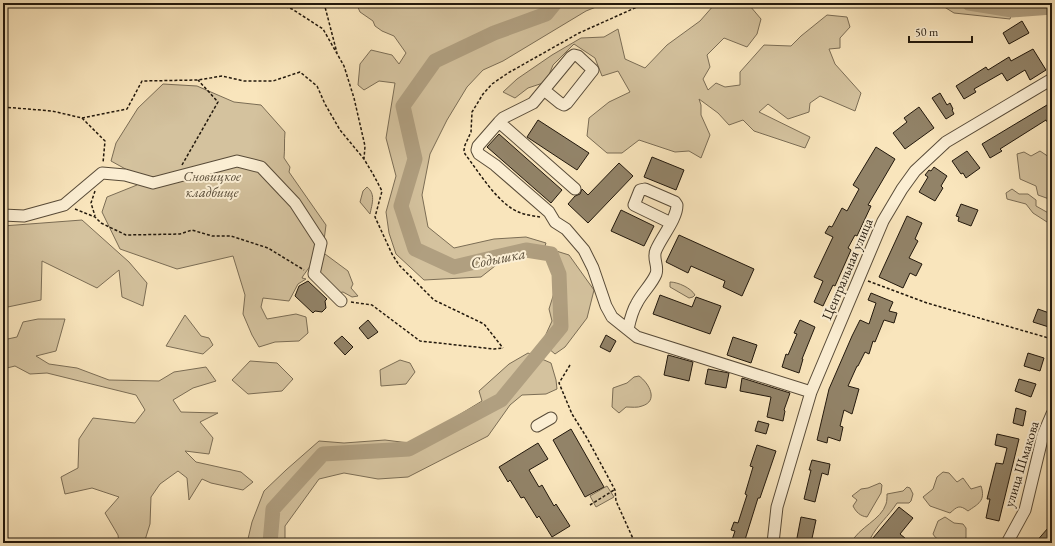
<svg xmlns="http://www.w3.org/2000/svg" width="1055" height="546" font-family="'EB Garamond',serif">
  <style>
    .green { fill: #d4c29e; stroke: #7b6d55 }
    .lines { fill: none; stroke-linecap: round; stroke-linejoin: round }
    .river { stroke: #b09f80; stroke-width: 15 }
    .building { fill: #928368; stroke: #22180c }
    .minor-casing { stroke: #584b38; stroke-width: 13 }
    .path { stroke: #22180c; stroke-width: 1.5; stroke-dasharray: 3 2; stroke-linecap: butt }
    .minor { stroke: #fbeed3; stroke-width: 11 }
    .labels { text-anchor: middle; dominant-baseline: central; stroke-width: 4; stroke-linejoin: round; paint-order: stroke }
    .park-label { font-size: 14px; font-style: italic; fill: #574b38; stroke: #fbeed3 }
    .street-label { font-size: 14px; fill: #22180c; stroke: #fbeed3 }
    .water-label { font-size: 15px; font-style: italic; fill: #5b4e3a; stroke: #fbeed3 }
  </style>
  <rect width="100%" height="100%" fill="#f9e5bc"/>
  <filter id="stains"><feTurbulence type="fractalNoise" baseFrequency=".005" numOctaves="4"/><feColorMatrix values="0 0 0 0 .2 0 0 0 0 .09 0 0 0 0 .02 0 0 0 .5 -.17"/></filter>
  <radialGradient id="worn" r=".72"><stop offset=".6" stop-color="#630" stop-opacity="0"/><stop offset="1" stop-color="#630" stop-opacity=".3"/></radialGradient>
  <path class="green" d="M356,3H600L596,7L586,11L503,61L483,70L467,87L447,120L430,154L422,195L428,227L454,248L494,239L526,237L546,243L544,249L523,244L481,277L424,280L396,254L389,233L386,212L396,176L386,138L395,83L379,81L364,90L358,85L360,64L371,50L392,55L399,64L406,53L394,36L382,31L375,26L373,21L360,12Z
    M938,3H1015L1010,19L954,13Z
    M714,5L750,6L761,19L757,34L747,47L724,38L707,55L710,67L703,79L708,90L716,83L725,87L740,85V72L764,45L791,46L801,36L827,15L847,17L850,27L840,38V48L829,49L835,64L861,93L855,111L820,96L810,103L809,112L788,119L768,104L759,112L810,137L805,148L754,131L743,120L729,125L718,113L699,99L701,105V115L710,135L701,158L689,151L675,152L639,140L622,153H607L587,136L589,118L609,102L630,92L618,71L602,76L595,58L574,44L553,65L546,82L528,88L515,98L503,92L517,79L552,55L581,38L604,37L618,29L625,59L645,68L667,45L700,21Z
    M163,84L197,86L234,102L261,105L285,132C284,142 285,148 284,158L290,167L289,172L326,225L323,248L303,276L302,278L306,279L298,284L289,301L263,298L261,307L267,319L296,314L306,317L308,333L299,341L275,342L259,347L252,335L243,314L245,295L233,256L177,269L120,249L102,212L107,197L137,185L140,177L111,161L116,143L138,108Z
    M1040,151L1052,159V200L1038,195L1036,186L1020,179L1017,154L1024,152L1031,156Z
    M367,187C376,194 372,204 370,214L360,202L363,191Z
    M1012,189L1019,194H1028L1036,200V206L1052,215L1051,221L1047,222L1033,213L1026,204L1007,199L1006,193Z
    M82,220L129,262L147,283L143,306L122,297L119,270L97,288L42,261L41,300L3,308V226Z
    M553,250L569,255L594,290L587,318L565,347L555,354L542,343L552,321L549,309L554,293Z
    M325,254L348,271L353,284L351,288L358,296L352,297L343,292L338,293L316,275V263Z
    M670,282C678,282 691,288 695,295L693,297L689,298L670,287Z
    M185,315L201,336L209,338L213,345L203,354L166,346Z
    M38,319H65L56,351L36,356L49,364L77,368L109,380L159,381L174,372L206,367L216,381L193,388L173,400L181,412L218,413L200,422L213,438L209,454L185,451L196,462L241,472L253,482L243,490L211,483L202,479L189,500L187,478L178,471L160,484L151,497L150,524L145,540V543H119L118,535L105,513L119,497L92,488L65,494L61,477L78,468L79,439L93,418L135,423L145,410L136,395L47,373L30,374L15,366L3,369V340L17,337L23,322Z
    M528,353L551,363L556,380L557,389L546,394L522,395L510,405L488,436L408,477L378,479L344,473L319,479L285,526V543H247L252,522L264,491L286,470L319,441L344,443L385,440L409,443L449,421L482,401L479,391L509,364Z
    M400,360L410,363L415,372L406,384L381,386L380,370Z
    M250,361L277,363L293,379L282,391L248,394L232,380Z
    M639,376C649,383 659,401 642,406C638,408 631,407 626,407L619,413L612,407L613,388L627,383L634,377Z
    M943,472L949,473L957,482L963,478L971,489L981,486C986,501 978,504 968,511C959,504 957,507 950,513L930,506L923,497L933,489L937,477Z
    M880,483L882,485L881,493L867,517C860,516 856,512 853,506L857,500L852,496L861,489L868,488Z
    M607,486L614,497L596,507L590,496Z
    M907,487L910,488L913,494L911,501L909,503H897C888,517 878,524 870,539L875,543H851C859,527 881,520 886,504C887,501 887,497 887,494L903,491Z
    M945,517L954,523L963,524L966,528V538C955,543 940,546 933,534L938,521Z"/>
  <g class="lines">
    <path class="river" d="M969,3L1012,10L1052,7
      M270,543L273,509L323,454L409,449L501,400L561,327L559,274L551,254L526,250L454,267L415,249L401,206L415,159L403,106L435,61L494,33L546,14L555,3"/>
  </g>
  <path class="building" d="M1022,21L1029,33L1009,44L1003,33Z
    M1033,49L1046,70L1030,80L1025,70L1007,81L1002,73L974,89L976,92L964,99L956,86L986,67L988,70L1009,57L1011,61Z
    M940,93L947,105L950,103L953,109L952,110L954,114L946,119L932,98Z
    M1052,102V130L1046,120L1000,149L1002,151L990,158L982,144Z
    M919,107L934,128L905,149L893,133L907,122L904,118Z
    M538,120L589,153L577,170L527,137Z
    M499,134L562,190L551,203L487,147Z
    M876,147L895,159L868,205L871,206L857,236L855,235L848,248L851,250L835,286L833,285L823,306L814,302L823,281L814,277L833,237L825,233L829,226L832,227L842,208L847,211L859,189L853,185Z
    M967,151L980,168L966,178L963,173L961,174L952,161Z
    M652,157L684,170L676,190L644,177Z
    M619,163L633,176L588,223L568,204L575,196L580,194L582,189L588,195Z
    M934,167L947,176L941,186L943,188L935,201L919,192L928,177L925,175L929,170L931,171Z
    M961,204L978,210L971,226L958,221L959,217L956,216Z
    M621,210L654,226L644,246L611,231Z
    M907,216L922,223L915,239L918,241L909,258L922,264L916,276L910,273L903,288L879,277Z
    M679,235L754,269L742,296L723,287L725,281L691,266L688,273L666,262Z
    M308,281L327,299L325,301L326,308L322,312L315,311L313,313L295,296L299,286Z
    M871,293L893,302L889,311L897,313L894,323L884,320L875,342L873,341L869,354L865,352L858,366H857L848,386L859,389L852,414L844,410L840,426L843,427L840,441L828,437L827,443L817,440L829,389L852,336L860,320L869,324L876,303L868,300Z
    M660,295L692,307L696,297L721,306L710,334L653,314Z
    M1038,309L1052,314V328L1033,322Z
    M368,320L378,332L368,339L359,328Z
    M800,320L815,327L802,359H803L799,373L782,367L786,354L788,355L797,334L794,333Z
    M606,335L616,341L610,352L600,347Z
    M342,336L353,347L345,355L334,343Z
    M733,337L757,345L751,363L727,355Z
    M1028,353L1044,358L1040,371L1024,366Z
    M668,355L693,362L689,381L664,375Z
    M708,369L729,373L726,388L705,384Z
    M742,378L790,393L784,410L785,411L783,421L767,417L771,397L740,391Z
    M1019,379L1036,384L1031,397L1015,391Z
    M1016,408L1026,411L1023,426L1013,423Z
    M758,421L769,424L766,434L755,431Z
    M571,429L604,487L585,497L553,440Z
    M997,434L1019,439L999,521L986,518L990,499H987L996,463L1003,464L1007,448L995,445Z
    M538,443L548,459L529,470L539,487L542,485L554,506L556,504L570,526L552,537L539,516L537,518L524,497L521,498L510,480L508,482L499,467Z
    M757,445L776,451L760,498H758L744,543H731L735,531L731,530L734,522L738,523L747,495L745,494L753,467L750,466Z
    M812,460L830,464L828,475L822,473L815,502L804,499L811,470H809Z
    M899,507L913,518L900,534L911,543H880L873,538Z
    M801,517L816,520L811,543H796Z
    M1048,528L1052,532V543H1035Z"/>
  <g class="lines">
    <defs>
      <path id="minor" d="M499,122L503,118L533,103L571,57L574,55L578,56L593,70L567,103L564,105L560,103L544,90
        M575,189L499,122L478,146L477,150L479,154L495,165L549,212L555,222L566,229L584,250L593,268L606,306L612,317L637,337L811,392
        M3,215L24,216L64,205L102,173L125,175L153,183L237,161L261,167L295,203L321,243L314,274L341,301
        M628,329C630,320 632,311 637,303C642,293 652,284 656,274C659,266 652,258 656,250C662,236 677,219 677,205L675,202L645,189L640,190L634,205L671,223
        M537,426L551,418
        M773,543L777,507L811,392L883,221L902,189L915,171L946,142L1052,79
        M1007,543L1025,510L1043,435L1052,414"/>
    </defs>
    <use href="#minor" class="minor-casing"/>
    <path class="path" d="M276,3L292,9L323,29L344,66L354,98L365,146L364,159
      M324,3L337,53
      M3,107L52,111L82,118L127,109L142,81L198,80L222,76L244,81H273L300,72L317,86L325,104L340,130L364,159L373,174L382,191L375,217L392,254L399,265L434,300L484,324L503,348
      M82,118L105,141L103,163
      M182,165L218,102L198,80
      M95,191L91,203L95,216
      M75,209L95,217L101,223L126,235L180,234L192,230L212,236H231L268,248L304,270
      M540,217C534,216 527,215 521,213C499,206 479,172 465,154L464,150L465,145L471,132L472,112L483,94L492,84L508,73L579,33L646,3
      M868,281L927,303L1052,339
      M351,302L372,305L420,341L494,349L503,348
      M570,365L559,383L572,414L587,438L615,490L616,501L635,543
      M590,505L614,490"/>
    <use href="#minor" class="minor"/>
  </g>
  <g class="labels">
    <g class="park-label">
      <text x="212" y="176">Сновицкое<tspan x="212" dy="16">кладбище</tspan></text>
    </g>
    <g class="street-label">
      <text transform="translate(847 269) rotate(-67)">Центральная улица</text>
      <text transform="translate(1021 464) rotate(-73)">улица Шмакова</text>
    </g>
    <g class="water-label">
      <text transform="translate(498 258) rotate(-11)">Содышка</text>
    </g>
  </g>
  <rect width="1055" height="546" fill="none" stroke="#f9e5bc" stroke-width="16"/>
  <rect x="4" y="4" width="1047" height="538" fill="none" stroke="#22180c" stroke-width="2"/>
  <rect x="8" y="8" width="1039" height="530" fill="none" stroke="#22180c"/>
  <path d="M909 36v6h63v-6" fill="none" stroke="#22180c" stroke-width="2"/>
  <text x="915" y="36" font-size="12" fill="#22180c" stroke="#fbeed3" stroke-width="3" paint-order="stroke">50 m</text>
  <rect width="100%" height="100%" filter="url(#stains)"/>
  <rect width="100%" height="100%" fill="url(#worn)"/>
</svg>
